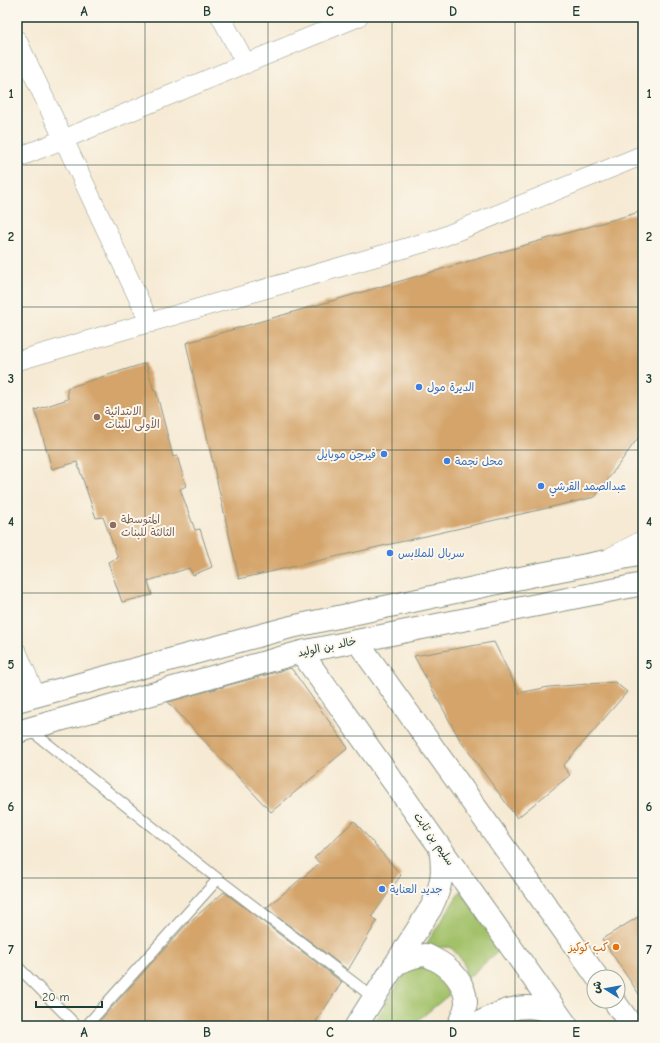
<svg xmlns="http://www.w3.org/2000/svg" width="660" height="1043" font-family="'Comic Neue','Playpen Sans Arabic',sans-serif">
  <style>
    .green { fill: #a2c169; stroke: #607f4e }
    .building { fill: #d4a46a }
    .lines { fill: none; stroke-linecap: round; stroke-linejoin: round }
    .lane-casing { stroke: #8a9484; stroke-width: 12 }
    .street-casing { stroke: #8a9484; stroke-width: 20 }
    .secondary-casing { stroke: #8a9484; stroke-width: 24 }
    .lane { stroke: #fff; stroke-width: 10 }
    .street { stroke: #fff; stroke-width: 19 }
    .secondary { stroke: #fff; stroke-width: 22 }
    .grid { fill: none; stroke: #1f3d34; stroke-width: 1; stroke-opacity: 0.55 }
    .shop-dot { fill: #3f7fe0; stroke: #fbf7ec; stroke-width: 1.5 }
    .education-dot { fill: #8d6e63; stroke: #fbf7ec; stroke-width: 1.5 }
    .food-dot { fill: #e8710a; stroke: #fbf7ec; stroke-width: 1.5 }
    .labels { text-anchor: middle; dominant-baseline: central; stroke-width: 4; stroke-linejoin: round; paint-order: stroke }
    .shop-label { font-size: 11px; fill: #366cbe; stroke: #fbf7ec; text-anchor: start }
    .education-label { font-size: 11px; fill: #785e54; stroke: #fbf7ec; text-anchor: start }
    .street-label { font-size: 11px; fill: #1f3d34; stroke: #fbf7ec }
    .food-label { font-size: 11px; fill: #c56008; stroke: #fbf7ec; text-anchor: end }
    .neatline { fill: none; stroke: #1f3d34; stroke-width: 1.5 }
    .grid-label { font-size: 13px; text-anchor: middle; font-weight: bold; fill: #1f3d34 }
  </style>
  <rect width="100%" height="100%" fill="#fbf7ec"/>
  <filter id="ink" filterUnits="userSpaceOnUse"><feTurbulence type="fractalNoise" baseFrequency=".025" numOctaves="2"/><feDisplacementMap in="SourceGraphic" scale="8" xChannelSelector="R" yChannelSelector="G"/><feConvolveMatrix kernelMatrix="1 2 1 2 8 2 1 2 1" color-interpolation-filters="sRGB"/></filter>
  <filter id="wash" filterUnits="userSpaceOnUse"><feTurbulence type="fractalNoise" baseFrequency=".012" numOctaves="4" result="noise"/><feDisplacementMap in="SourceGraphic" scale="16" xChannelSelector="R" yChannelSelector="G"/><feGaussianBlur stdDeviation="0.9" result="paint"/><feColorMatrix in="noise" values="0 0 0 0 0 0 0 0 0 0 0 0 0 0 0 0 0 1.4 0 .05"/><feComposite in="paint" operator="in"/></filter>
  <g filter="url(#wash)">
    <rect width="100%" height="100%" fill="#f6ead4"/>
    <path class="green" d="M461,890L501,949L462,983C463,980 465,976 465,973C467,963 456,953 450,947L429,948L427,943Z
      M412,962L437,968L450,994L411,1026H372Z"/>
    <g id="blocks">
      <path class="building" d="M643,211V431L595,497L239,579L186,343Z
        M146,363L154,391H156L173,457L177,456L186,486L180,489L195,530L200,529L212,567L193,575L189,568L148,581L152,595L122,602L108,562L118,558L103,517L96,518L77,462L52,469L35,410L68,399L67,388Z
        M494,642L519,693L549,687L615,682L627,692L563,766L570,775L517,818L460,740L414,656Z
        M291,668L348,748L271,812L168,702Z
        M354,821L401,875L372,916L377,921L348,970L266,908L320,863L314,858Z
        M224,892L342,982L313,1026H95L187,924Z
        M643,914V1000L602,939Z"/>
    </g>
  </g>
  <g filter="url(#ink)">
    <use href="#blocks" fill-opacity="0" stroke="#8a9484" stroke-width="1"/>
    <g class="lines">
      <defs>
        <path id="lane" d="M29,729L218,879L374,998
          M17,966L77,1026
          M86,1026L218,879"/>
        <path id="street" d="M221,17L246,64
          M17,40L150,323
          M17,158L64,139L358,17
          M17,361L440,238L643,155
          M611,557L643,540
          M17,652L36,696"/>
        <path id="secondary" d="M357,641L597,977
          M301,652L567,1026
          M17,701L291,627L530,576L643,554
          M17,732L301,652L643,584
          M396,964C405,960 415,955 426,955C429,956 432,958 434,959C451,967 465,983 466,1002C466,1010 461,1019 458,1026
          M614,1001L632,1026
          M356,1026L431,908C442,886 444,871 440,848
          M472,1026C492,1017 514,1003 537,1008C545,1010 553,1013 560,1016"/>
      </defs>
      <use href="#lane" class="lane-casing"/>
      <use href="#street" class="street-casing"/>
      <use href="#secondary" class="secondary-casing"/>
      <use href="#lane" class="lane"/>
      <use href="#street" class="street"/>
      <use href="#secondary" class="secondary"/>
    </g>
  </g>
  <path class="grid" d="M145,17V1026M268,17V1026M392,17V1026M515,17V1026M17,165H643M17,307H643M17,450H643M17,593H643M17,736H643M17,878H643"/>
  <g class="shop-dot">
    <circle cx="419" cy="387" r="4"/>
    <circle cx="384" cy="454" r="4"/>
    <circle cx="447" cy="461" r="4"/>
    <circle cx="541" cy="486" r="4"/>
    <circle cx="390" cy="553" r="4"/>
    <circle cx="382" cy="889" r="4"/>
  </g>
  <g class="education-dot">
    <circle cx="97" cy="417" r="4"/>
    <circle cx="113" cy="525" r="4"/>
  </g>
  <circle class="food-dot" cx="616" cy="947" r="4"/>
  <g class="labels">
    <g class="shop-label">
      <text x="427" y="387">الديرة مول</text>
      <text x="376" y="454" text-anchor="end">فيرجن موبايل</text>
      <text x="455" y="461">محل نجمة</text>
      <text x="549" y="486">عبدالصمد القرشي</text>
      <text x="398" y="553">سربال للملابس</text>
      <text x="390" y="889">جديد العناية</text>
    </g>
    <g class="education-label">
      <text x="105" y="411">الابتدائية<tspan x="105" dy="13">الأولى للبنات</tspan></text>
      <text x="121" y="519">المتوسطة<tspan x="121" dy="13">الثالثة للبنات</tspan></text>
    </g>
    <g class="street-label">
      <text transform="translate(327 647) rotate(-12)">خالد بن الوليد</text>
      <text transform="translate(434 839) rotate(55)">سليم بن ثابت</text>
    </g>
    <g class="food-label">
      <text x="608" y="947">كب كوكيز</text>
    </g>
  </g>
  <rect width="660" height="1043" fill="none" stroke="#fbf7ec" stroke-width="44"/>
  <g transform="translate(606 989) rotate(281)"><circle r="19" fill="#fbf7ec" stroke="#a3ada2"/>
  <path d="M0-3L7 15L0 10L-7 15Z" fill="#1f6fb2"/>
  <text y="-6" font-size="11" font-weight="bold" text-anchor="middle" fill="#1f3d34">ش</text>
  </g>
  <path d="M36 1001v6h66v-6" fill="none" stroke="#1f3d34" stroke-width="2"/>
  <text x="42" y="1001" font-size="12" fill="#1f3d34" stroke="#fbf7ec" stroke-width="3" paint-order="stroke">20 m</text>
  <rect x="22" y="22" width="616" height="999" class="neatline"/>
  <g class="grid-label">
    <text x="84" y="16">A</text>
    <text x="207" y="16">B</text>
    <text x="330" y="16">C</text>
    <text x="453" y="16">D</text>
    <text x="576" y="16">E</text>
    <text x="11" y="98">1</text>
    <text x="649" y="98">1</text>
    <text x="11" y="241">2</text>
    <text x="649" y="241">2</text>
    <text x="11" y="383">3</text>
    <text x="649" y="383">3</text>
    <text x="11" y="526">4</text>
    <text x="649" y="526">4</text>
    <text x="11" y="669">5</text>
    <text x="649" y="669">5</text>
    <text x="11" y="811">6</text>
    <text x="649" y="811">6</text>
    <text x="11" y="954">7</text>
    <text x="649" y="954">7</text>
    <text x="84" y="1037">A</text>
    <text x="207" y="1037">B</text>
    <text x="330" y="1037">C</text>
    <text x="453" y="1037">D</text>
    <text x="576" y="1037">E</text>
  </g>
</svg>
